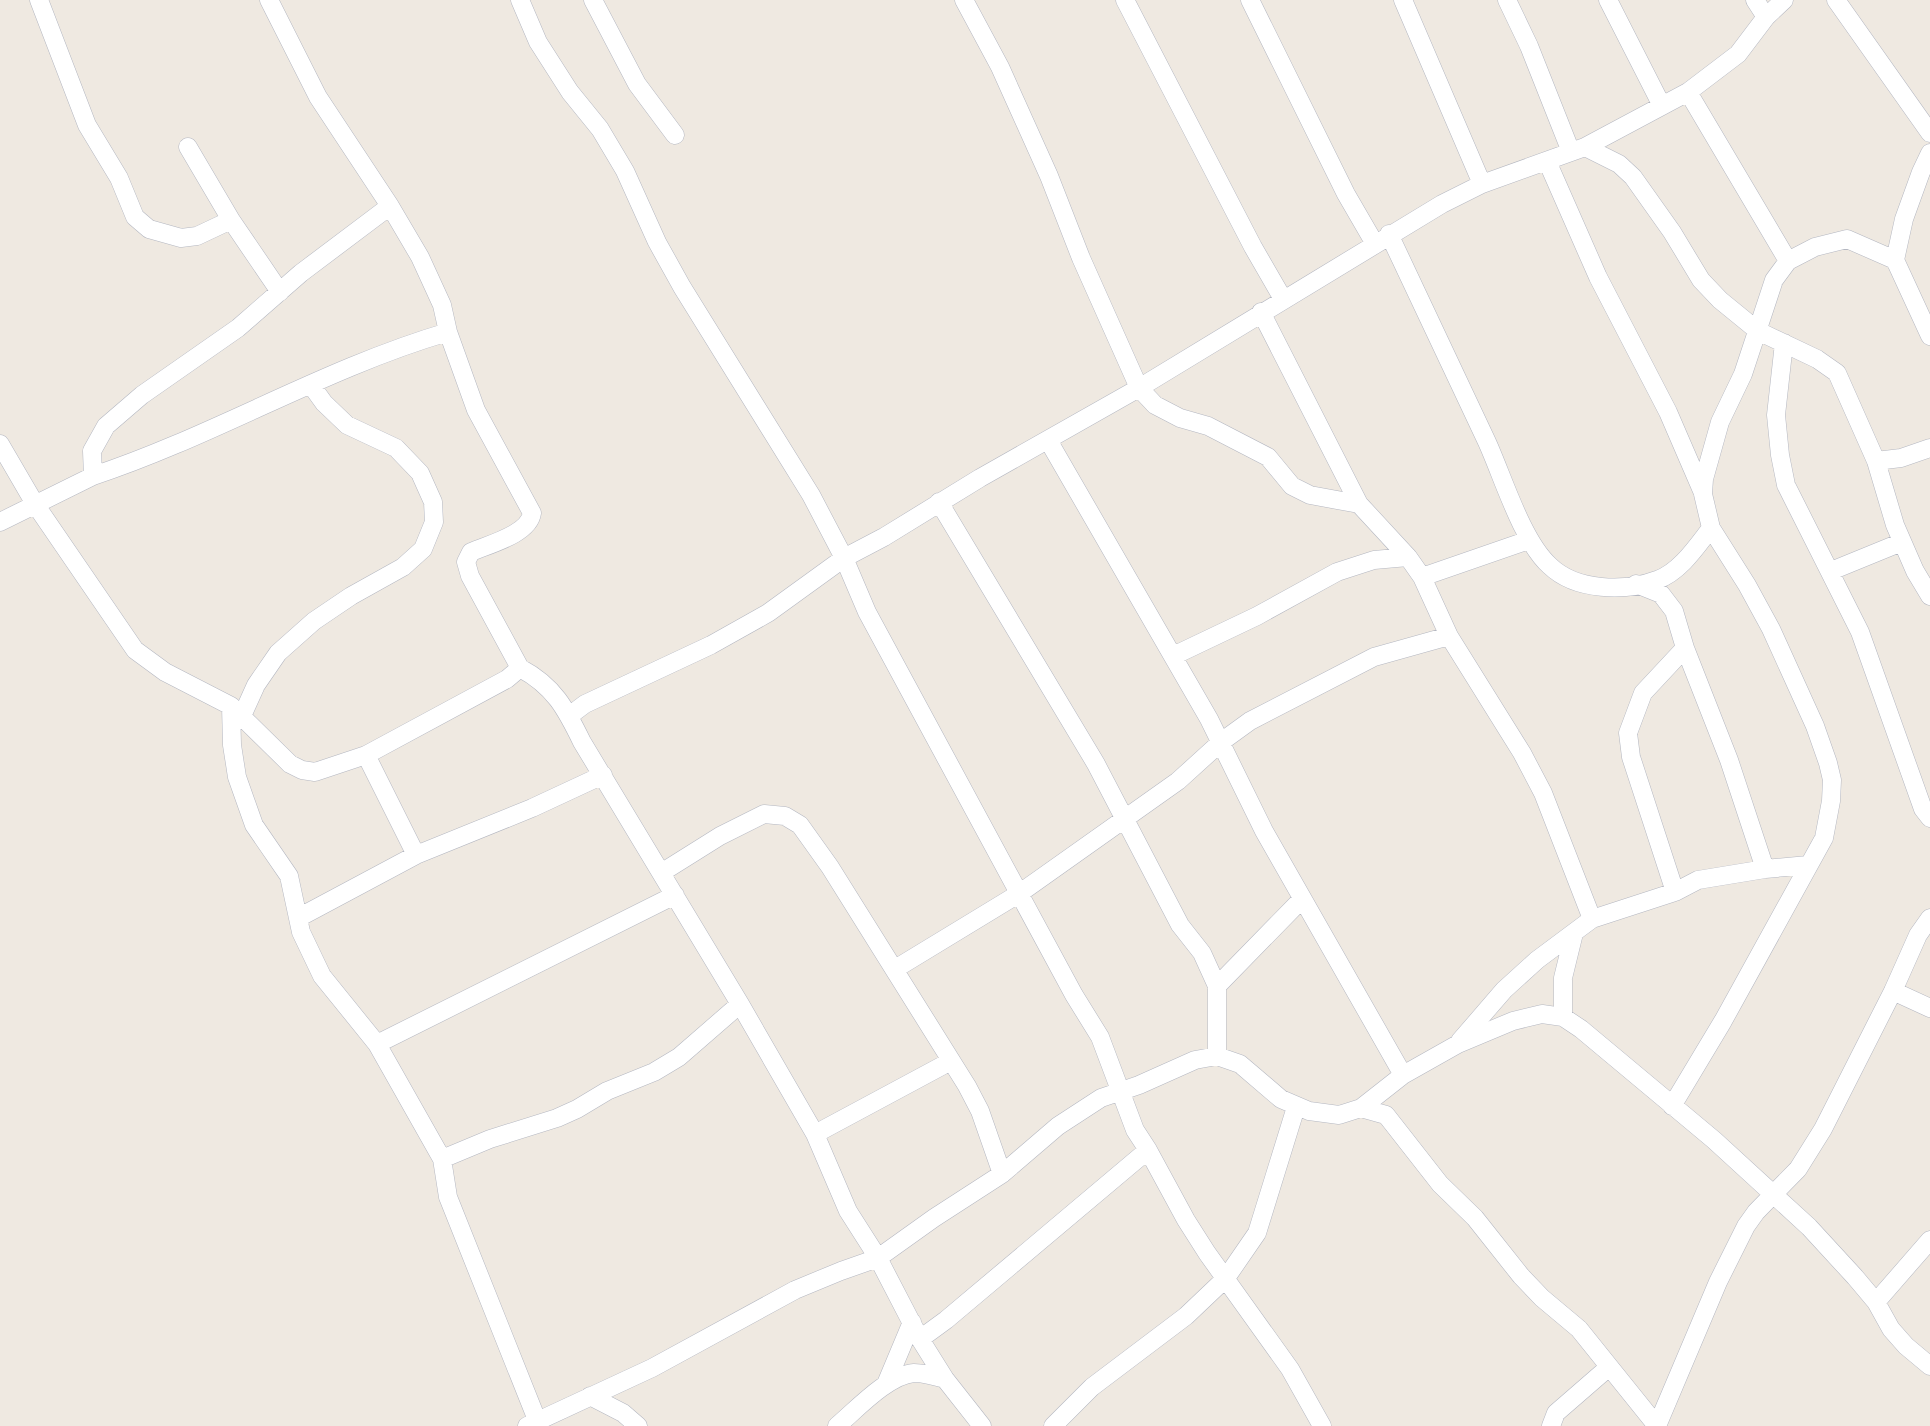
<svg xmlns="http://www.w3.org/2000/svg" width="1930" height="1426" font-family="Quicksand,sans-serif">
  <style>
    .lines { fill: none; stroke-linecap: round; stroke-linejoin: round }
    .street-casing { stroke: #b4b7c1; stroke-width: 19 }
    .street { stroke: #fff; stroke-width: 18 }
  </style>
  <rect width="100%" height="100%" fill="#efe9e1"/>
  <g class="lines">
    <defs>
      <path id="street" d="M39,0L87,125L119,178L135,217L149,229L181,238L197,236L231,220
        M269,0L318,97L390,206L420,257L442,305L448,332L476,410L532,513C529,534 490,544 471,552L466,562L470,576L520,668
        M520,0L538,42L570,92L600,129L625,171L657,242L682,287L811,495L844,558L867,612L1074,995L1100,1037L1135,1130L1148,1150L1186,1220L1207,1253L1290,1369L1322,1426
        M593,0L637,84L675,135
        M964,0L1000,67L1049,176L1081,258L1139,388L1155,405L1180,418L1208,426L1268,457L1292,486L1310,495L1359,504L1408,557L1422,577L1449,636L1522,753L1543,793L1592,919
        M1125,0L1253,247L1283,299
        M1250,0L1346,194L1375,244
        M1403,0L1482,184
        M1507,0L1529,46L1571,152
        M1608,0L1662,106
        M1755,0L1766,17
        M1836,0L1930,133
        M1688,92L1788,261
        M188,147L231,220L280,292
        M1585,147L1619,164L1633,177L1672,232L1701,280L1720,300L1758,331L1817,359L1837,373L1876,461L1901,458L1930,448
        M1930,153L1921,172L1904,219L1895,260L1930,336
        M1547,161L1598,277L1668,412L1703,493
        M1389,234C1421,303 1455,373 1487,442C1503,477 1522,541 1550,566C1576,591 1625,592 1657,580C1680,572 1697,546 1711,528
        M1261,312L1359,504
        M1784,343L1776,415L1780,455L1786,485L1860,632L1923,809L1930,818
        M1048,440L1209,719L1264,831L1403,1075
        M0,444L35,504L135,650L165,672L231,706L232,745L237,777L254,825L289,876L301,932L322,976L377,1044L442,1159L448,1197L537,1420
        M1876,461L1895,525L1915,571L1930,596
        M93,476C214,436 325,368 448,332
        M939,502L1096,764L1180,925L1202,953L1217,986V1056
        M0,522L93,476L92,451L106,426L142,395L238,328L301,273L390,206
        M1831,571L1902,542
        M1422,577L1529,540
        M1636,584L1661,594L1674,611L1685,648L1729,760L1765,869
        M1173,656L1257,616L1337,572L1374,560L1408,557
        M231,706L290,764L302,770L315,772L366,755L507,679L520,668C554,686 566,709 582,742L740,1004L815,1134L848,1211L878,1258L920,1339L945,1379L982,1426
        M242,716L256,685L278,653L314,621L351,596L403,567L423,549L434,522L433,502L420,473L396,448L347,425L324,403L311,385
        M569,716L585,704L711,645L768,613L844,558L884,537L980,478L1139,388L1442,204L1482,184L1585,147L1688,92L1738,54L1766,17L1784,0
        M366,755L416,855
        M661,873L720,836L764,814L785,816L800,825L830,867L967,1086L980,1111L1002,1174
        M1675,892L1631,757L1628,733L1643,693L1685,648
        M298,918L416,855L532,808L603,775
        M895,969L1020,893L1178,781L1221,742L1250,721L1374,657L1449,636
        M1217,986L1302,899
        M1893,991L1930,1008
        M1563,1017V978L1574,933
        M1460,1041L1504,990L1537,960L1592,919L1675,892L1698,880L1765,869L1808,865
        M377,1044L675,895
        M1672,1106L1723,1021L1824,838L1831,801L1832,780L1828,763L1815,726L1771,629L1747,585L1711,528L1703,494L1704,479L1720,422L1743,374L1774,280L1788,261L1815,247L1847,239L1895,260
        M1361,1108L1386,1115L1440,1184L1475,1218L1521,1276L1542,1298L1579,1329L1657,1426
        M815,1134L951,1061
        M442,1159L490,1139L557,1118L577,1109L607,1091L654,1072L679,1057L740,1004
        M1876,1302L1930,1240
        M920,1339L946,1320L1148,1150
        M886,1384L912,1322
        M590,1396L623,1413L638,1426
        M527,1426L652,1368L795,1290L841,1271L878,1258L934,1218L1002,1174L1058,1126L1101,1098L1139,1085L1195,1060L1217,1056L1240,1064L1281,1099L1309,1111L1339,1115L1361,1108L1403,1075L1458,1044L1513,1021L1542,1014L1563,1017L1581,1029L1714,1140L1809,1227L1855,1277L1876,1302L1891,1329L1906,1346L1930,1366
        M837,1426C856,1410 888,1375 914,1373C924,1373 935,1376 945,1379
        M1053,1426L1092,1387L1186,1316L1226,1278L1257,1233L1296,1107
        M1551,1426L1556,1413L1609,1367
        M1657,1426L1718,1282L1746,1226L1756,1212L1798,1169L1823,1129L1893,991L1918,935L1930,918"/>
    </defs>
    <use href="#street" class="street-casing"/>
    <use href="#street" class="street"/>
  </g>
</svg>
